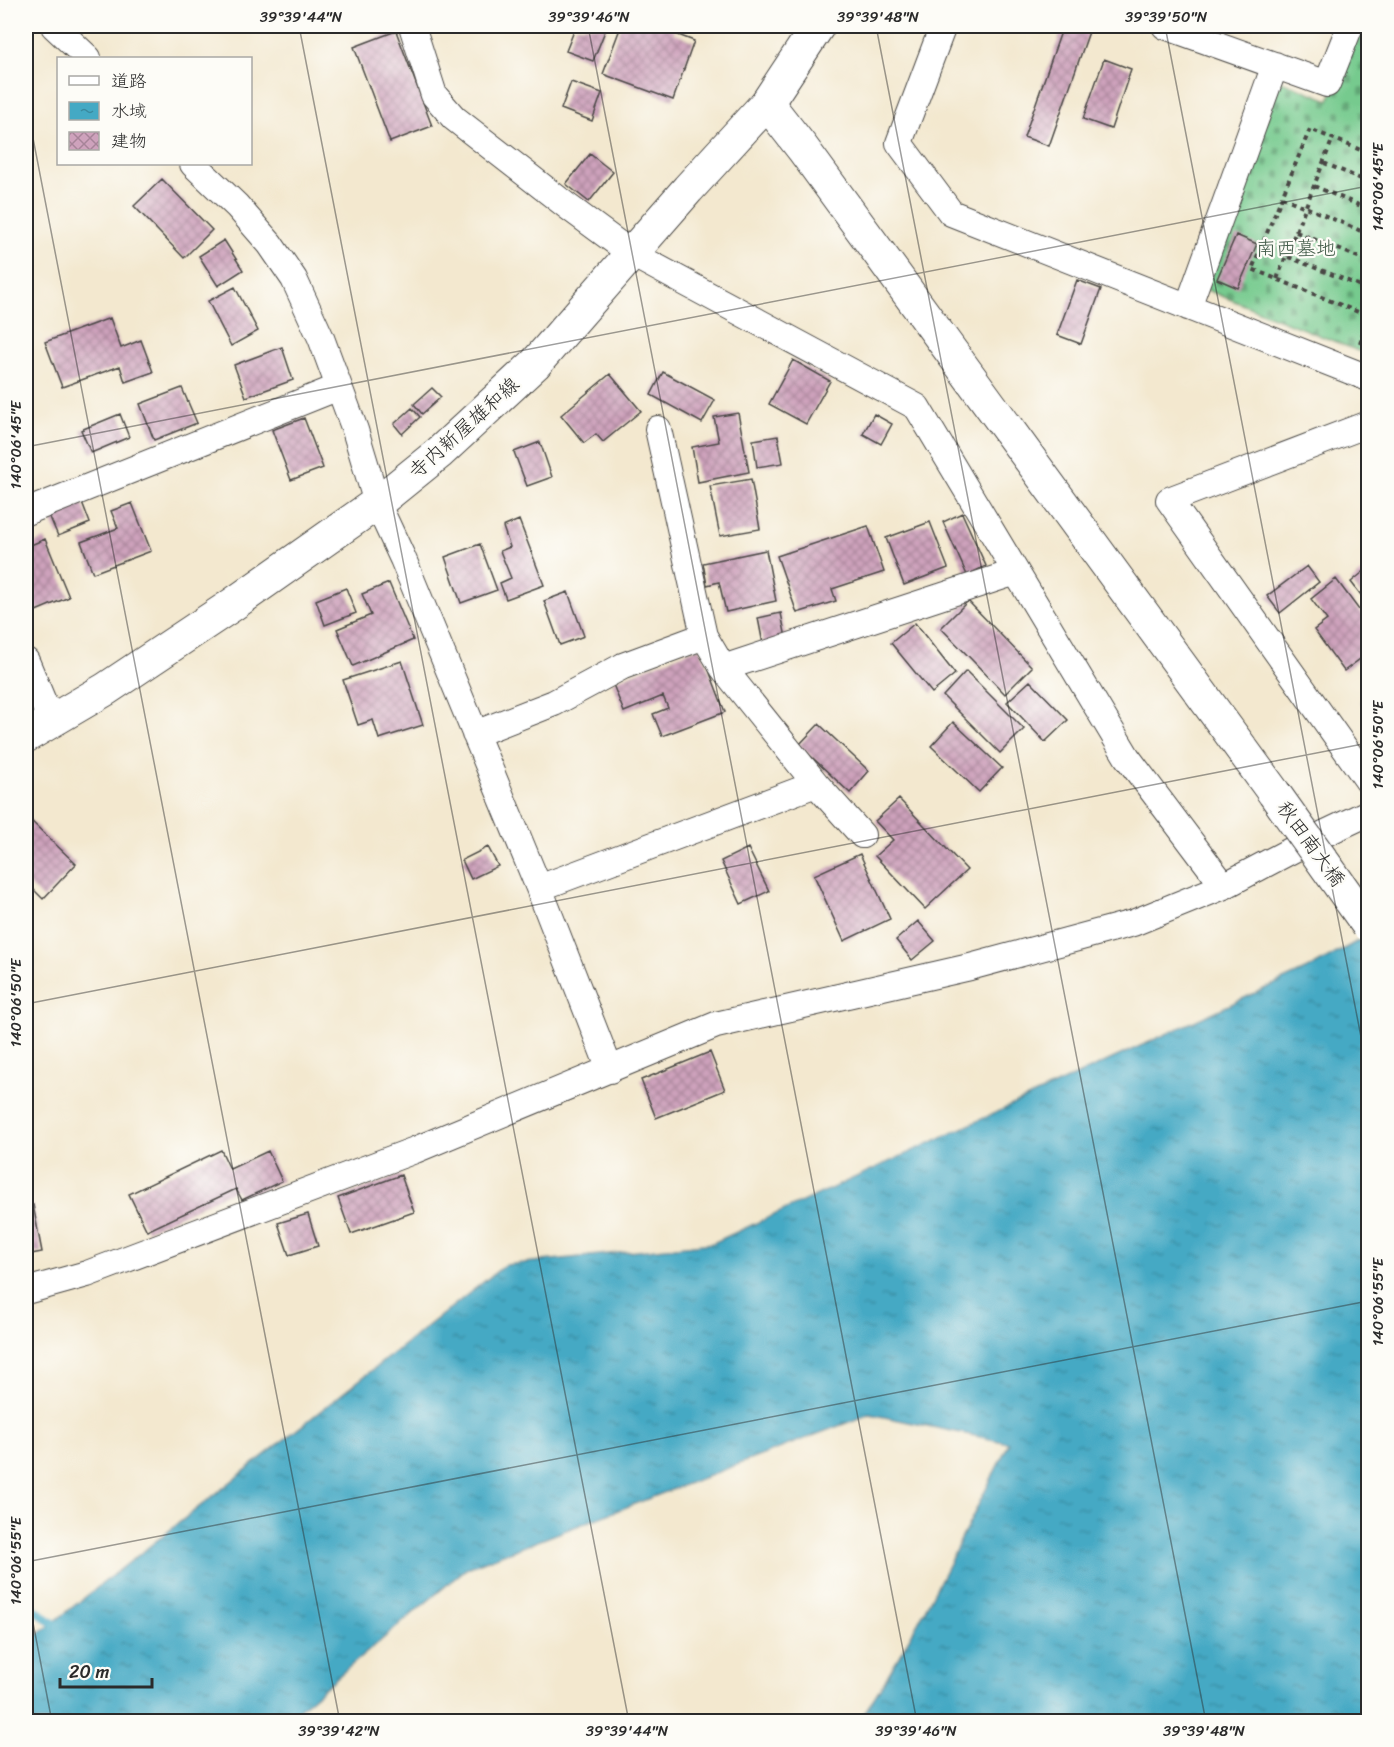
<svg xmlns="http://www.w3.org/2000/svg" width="1394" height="1747" font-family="Sriracha,'Klee One',sans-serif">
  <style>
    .cemetery { fill: url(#cemetery-stones); stroke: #507a5c; stroke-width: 1.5 }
    .water { fill: url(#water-ripples); stroke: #386a78; stroke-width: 1.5 }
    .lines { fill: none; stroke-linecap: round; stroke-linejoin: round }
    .stream { stroke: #44a9c4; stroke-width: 9 }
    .building { fill: url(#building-cross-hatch) }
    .minor-casing { stroke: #494744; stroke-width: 28 }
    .tertiary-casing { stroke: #494744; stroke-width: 35 }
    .primary-casing { stroke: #494744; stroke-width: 35 }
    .path { stroke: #494744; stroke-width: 4; stroke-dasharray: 4.5 4.5; stroke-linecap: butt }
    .minor { stroke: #fff; stroke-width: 26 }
    .tertiary { stroke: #fff; stroke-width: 33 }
    .primary { stroke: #fff; stroke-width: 33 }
    .tertiary-bridge-casing { stroke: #494744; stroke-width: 35; stroke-linecap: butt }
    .tertiary-bridge { stroke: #fff; stroke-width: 33 }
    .ticks { fill: none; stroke: #2b2b2b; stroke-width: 1.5; stroke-opacity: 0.45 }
    .labels { text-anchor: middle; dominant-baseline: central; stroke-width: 4.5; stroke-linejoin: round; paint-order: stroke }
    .park-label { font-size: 20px; fill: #425b49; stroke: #fdfcf7 }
    .street-label { font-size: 20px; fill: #2b2b2b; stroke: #fdfcf7 }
    .neatline { fill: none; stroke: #2b2b2b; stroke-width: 2 }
    .ticks-label { font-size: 15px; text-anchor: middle; fill: #2b2b2b }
  </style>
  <defs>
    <pattern id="cemetery-stones" width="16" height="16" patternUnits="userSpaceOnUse" patternTransform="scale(1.5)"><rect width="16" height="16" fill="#76ca8e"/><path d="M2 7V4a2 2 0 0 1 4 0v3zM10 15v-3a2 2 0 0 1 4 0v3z" fill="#61a474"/></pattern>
    <pattern id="water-ripples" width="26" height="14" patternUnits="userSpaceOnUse" patternTransform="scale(1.5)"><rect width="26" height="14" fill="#44a9c4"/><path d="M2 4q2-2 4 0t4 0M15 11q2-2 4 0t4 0" fill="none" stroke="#398a9f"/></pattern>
    <pattern id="building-cross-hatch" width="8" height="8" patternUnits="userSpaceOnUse" patternTransform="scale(1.5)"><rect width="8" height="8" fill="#cea2bc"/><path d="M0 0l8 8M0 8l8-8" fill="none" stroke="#a78499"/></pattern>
  </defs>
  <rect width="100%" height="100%" fill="#fdfcf7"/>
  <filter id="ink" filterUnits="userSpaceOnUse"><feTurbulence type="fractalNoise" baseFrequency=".0167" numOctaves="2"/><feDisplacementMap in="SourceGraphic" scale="12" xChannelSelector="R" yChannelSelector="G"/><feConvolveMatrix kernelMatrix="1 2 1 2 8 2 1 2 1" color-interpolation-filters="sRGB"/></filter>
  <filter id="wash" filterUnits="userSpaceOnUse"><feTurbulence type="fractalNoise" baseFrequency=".008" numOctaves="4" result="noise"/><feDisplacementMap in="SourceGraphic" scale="24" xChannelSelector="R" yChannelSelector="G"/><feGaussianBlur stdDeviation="1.35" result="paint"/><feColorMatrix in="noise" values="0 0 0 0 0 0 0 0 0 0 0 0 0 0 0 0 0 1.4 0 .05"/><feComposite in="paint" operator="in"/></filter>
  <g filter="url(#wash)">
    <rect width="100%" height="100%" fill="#f3e8cf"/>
    <path class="cemetery" d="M1359,26H1368V355L1202,288L1281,81L1329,100Z"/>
    <path class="water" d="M1368,935V1721H859C917,1634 962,1537 1009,1443L870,1414L467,1568L285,1721L26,1722V1644L505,1265L713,1243L1316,965Z"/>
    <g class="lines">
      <path class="stream" d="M26,1603L62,1630"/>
    </g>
    <g id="blocks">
      <path class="building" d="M576,26H607L593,61L566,51Z
        M621,26H676L673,33L694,41L673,100L603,74Z
        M1063,26H1091L1049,146L1024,137Z
        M1319,26H1333L1332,30Z
        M396,31L432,126L390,142L354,47Z
        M1104,59L1131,69L1111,129L1083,119Z
        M571,82L602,93L592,121L561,109Z
        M590,154L613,172L589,202L566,184Z
        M162,179L212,230L184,258L134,206Z
        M1236,235L1257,244L1238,288L1217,279Z
        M224,240L243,270L218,286L199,256Z
        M1077,280L1101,289L1081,344L1057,335Z
        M235,287L258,331L231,346L208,301Z
        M110,318L121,348L141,340L153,372L125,382L120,366L62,387L45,342Z
        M282,347L293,380L246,397L234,365Z
        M793,360L830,381L806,424L769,404Z
        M663,372L715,400L702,423L651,395Z
        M610,374L641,411L603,442L596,434L584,443L561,415Z
        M182,388L197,423L154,440L140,404Z
        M432,388L441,397L422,414L414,404Z
        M412,408L420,417L402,434L394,424Z
        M738,413L749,472L698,482L692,447L719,442L714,417Z
        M120,414L129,437L91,453L81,430Z
        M874,414L892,424L881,444L863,434Z
        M304,418L323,468L291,480L272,430Z
        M778,436L783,463L757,467L753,440Z
        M540,442L552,477L527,486L514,452Z
        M751,479L760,529L720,536L710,486Z
        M82,502L90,523L58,536L49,515Z
        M132,503L151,551L93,573L81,542L118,528L111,511Z
        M962,513L986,566L967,575L943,522Z
        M519,520L544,585L506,599L500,583L511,578L500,551L510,547L503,527Z
        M930,522L948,568L904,585L886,538Z
        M868,526L884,572L832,589L836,601L797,613L777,556Z
        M45,539L69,597L36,611L26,585V547Z
        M480,544L497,590L461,603L445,557Z
        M766,550L776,601L726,612L719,582L707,585L703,563Z
        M1307,566L1319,582L1280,613L1267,596Z
        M1368,568V604L1351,582Z
        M1336,579L1368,622V653L1344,671L1314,630L1327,620L1311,599Z
        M389,583L413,640L353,666L337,629L371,615L362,594Z
        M346,588L356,613L325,625L316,600Z
        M568,592L584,636L560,645L544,601Z
        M968,601L1032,667L1005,694L941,628Z
        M781,613L786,638L763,644L758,618Z
        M915,623L955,674L932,693L891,643Z
        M700,647L725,712L662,736L653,714L668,708L663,696L624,712L612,682Z
        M402,661L423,725L379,739L373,720L358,725L343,680Z
        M966,671L1024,729L1000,753L943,696Z
        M1030,681L1068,720L1045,742L1007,702Z
        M1368,694V713L1360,701Z
        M953,722L1002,768L979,792L931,746Z
        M819,724L869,771L850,793L799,745Z
        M899,799L967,870L925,909L875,856L893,840L875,821Z
        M27,817L76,864L43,899L26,882V819Z
        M488,847L498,866L471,879L462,860Z
        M748,848L769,891L741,904L721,861Z
        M860,854L890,919L844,941L814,875Z
        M918,921L935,941L912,960L896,940Z
        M710,1052L725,1090L656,1118L641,1080Z
        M221,1150L230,1169L268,1151L282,1181L242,1200L236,1189L147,1231L129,1194Z
        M401,1175L414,1212L351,1234L338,1198Z
        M33,1205L42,1252L26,1255V1207Z
        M308,1214L318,1246L289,1255L278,1223Z"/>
    </g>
  </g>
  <g filter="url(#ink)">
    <use href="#blocks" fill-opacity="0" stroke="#494744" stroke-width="1.5"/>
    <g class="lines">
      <defs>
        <path id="minor" d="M54,26L88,58
          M412,26L434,95L454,118L567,206L632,254L917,407L1127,757L1224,886
          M943,26L899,143L951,213L1368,378
          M1165,26L1327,84L1350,26
          M193,164L237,206L270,244L294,279L321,338L355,430L377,503L403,559L539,888L610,1070
          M1188,307L1275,65
          M1368,424L1169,500L1368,781
          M658,429L704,636
          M26,512L339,387
          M26,661L51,721
          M475,734L554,703L623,666L704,636L723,668
          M816,784L862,835
          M539,888L816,784L723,668L1016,572
          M26,1291L87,1274L415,1150L716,1025L970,967L1133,923L1224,886L1311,840L1368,813"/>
        <path id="tertiary" d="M767,103L803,149L1274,793"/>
        <path id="primary" d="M26,736L106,689L232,605L377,503L439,453L535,364L688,189L767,103L818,26"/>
      </defs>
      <use href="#minor" class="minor-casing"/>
      <use href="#tertiary" class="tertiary-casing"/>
      <use href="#primary" class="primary-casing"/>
      <path class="path" d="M1368,100V103
        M1368,153L1310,129L1252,269L1368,316
        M1324,163L1368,182
        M1314,186L1368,209
        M1282,197L1368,234
        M1296,232L1368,261
        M1286,256L1333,138
        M1277,279L1286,256L1368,289
        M1360,344L1368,315"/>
      <use href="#minor" class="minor"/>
      <use href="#tertiary" class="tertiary"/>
      <use href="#primary" class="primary"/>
      <defs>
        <path id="tertiary-bridge" d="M1274,793L1368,925"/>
      </defs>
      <use href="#tertiary-bridge" class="tertiary-bridge-casing"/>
      <use href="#tertiary-bridge" class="tertiary-bridge"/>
    </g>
  </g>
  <path class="ticks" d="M299,26L629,1722M588,26L917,1722M876,26L1206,1722M1165,26L1368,1073M26,102L340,1722M26,447L1368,186M26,1004L1368,743M26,1562L1368,1301M26,1586L52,1722"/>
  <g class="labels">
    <g class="park-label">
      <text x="1296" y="248">南西墓地</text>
    </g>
    <g class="street-label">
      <text transform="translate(464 428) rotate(-42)">寺内新屋雄和線</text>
      <text transform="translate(1311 844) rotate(54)">秋田南大橋</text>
    </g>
  </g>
  <rect width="1394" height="1747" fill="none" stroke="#fdfcf7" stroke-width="66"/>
  <rect x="57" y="57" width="195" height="108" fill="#fdfcf7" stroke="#a9a8a5" stroke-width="1.5"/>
  <rect x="69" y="76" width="30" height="9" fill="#ffffff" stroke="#a9a8a5" stroke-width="1.5"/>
  <text x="111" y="87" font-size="18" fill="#2b2b2b">道路</text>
  <rect x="69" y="102" width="30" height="18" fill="url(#water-ripples)" stroke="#a9a8a5" stroke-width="1.5"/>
  <text x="111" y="117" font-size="18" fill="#2b2b2b">水域</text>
  <rect x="69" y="132" width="30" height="18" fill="url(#building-cross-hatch)" stroke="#a9a8a5" stroke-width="1.5"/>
  <text x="111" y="147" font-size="18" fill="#2b2b2b">建物</text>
  <path d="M60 1678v9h92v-9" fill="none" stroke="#2b2b2b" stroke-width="3"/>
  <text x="69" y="1678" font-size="18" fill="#2b2b2b" stroke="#fdfcf7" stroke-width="4.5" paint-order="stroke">20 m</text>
  <rect x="33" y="33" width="1328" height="1681" class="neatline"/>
  <g class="ticks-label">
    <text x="301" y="22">39°39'44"N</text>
    <text x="589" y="22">39°39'46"N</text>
    <text x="878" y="22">39°39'48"N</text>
    <text x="1166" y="22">39°39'50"N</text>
    <text transform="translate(1378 187) rotate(-90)" y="5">140°06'45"E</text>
    <text transform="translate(16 445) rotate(-90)" y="5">140°06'45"E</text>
    <text transform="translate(1378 745) rotate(-90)" y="5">140°06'50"E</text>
    <text transform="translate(16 1003) rotate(-90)" y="5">140°06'50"E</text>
    <text transform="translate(1378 1302) rotate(-90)" y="5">140°06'55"E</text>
    <text transform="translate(16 1561) rotate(-90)" y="5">140°06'55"E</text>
    <text x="339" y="1736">39°39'42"N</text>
    <text x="627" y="1736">39°39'44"N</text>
    <text x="916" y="1736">39°39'46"N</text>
    <text x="1204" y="1736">39°39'48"N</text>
  </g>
</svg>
